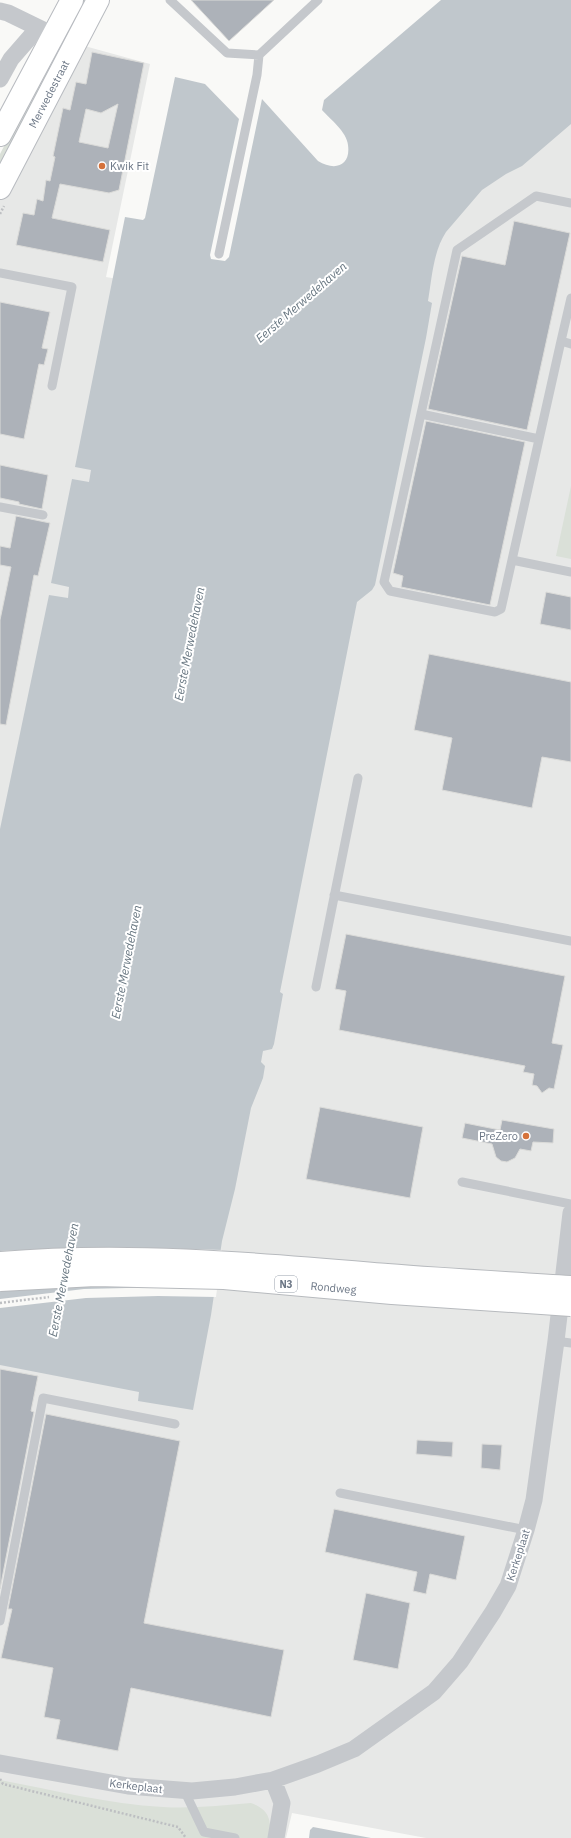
<svg xmlns="http://www.w3.org/2000/svg" width="571" height="1838" font-family="'IBM Plex Sans',sans-serif">
  <style>
    .built { fill: #e7e8e7 }
    .green { fill: #dae0d8 }
    .water { fill: #c0c7cc }
    .pier { fill: #f9f9f7 }
    .building { fill: #adb2b9; stroke: #dbdbd9; fill-rule: evenodd }
    .lines { fill: none; stroke-linecap: round; stroke-linejoin: round }
    .secondary-casing { stroke: #b8bbc0; stroke-width: 24 }
    .path { stroke: #bdbfc2; stroke-width: 2.5; stroke-dasharray: 2 2; stroke-linecap: butt }
    .service { stroke: #c5c8cc; stroke-width: 9 }
    .minor { stroke: #c5c8cc; stroke-width: 17 }
    .secondary { stroke: #fff; stroke-width: 22 }
    .primary-bridge-casing { stroke: #b7babe; stroke-width: 24; stroke-linecap: butt }
    .path-bridge { stroke: #bdbfc2; stroke-width: 2.5; stroke-dasharray: 2 2; stroke-linecap: butt }
    .primary-bridge { stroke: #fff; stroke-width: 22 }
    .poi-dot { fill: #d5723b; stroke: #fff; stroke-width: 1.5 }
    .labels { text-anchor: middle; dominant-baseline: central; stroke-width: 4; stroke-linejoin: round; paint-order: stroke }
    .shield { fill: #fff; stroke: #979faa; stroke-width: 1 }
    .shield-label { font-size: 10px; font-weight: bold; fill: #6b7685 }
    .street-label { font-size: 11px; fill: #6b7685; stroke: #fff }
    .poi-label { font-size: 11px; fill: #6b7685; stroke: #fff; text-anchor: start }
    .water-label { font-size: 12px; font-style: italic; fill: #677680; stroke: #fff }
  </style>
  <rect width="100%" height="100%" fill="#f9f9f7"/>
  <path class="built" d="M70,42L150,64L106,277L231,298L419,239L571,100V1838H426L292,1813L286,1838H0V171Z"/>
  <path class="green" d="M80,0H91L0,175V154Z
    M571,486V559L556,556Z
    M0,1780C54,1790 108,1804 163,1807C192,1809 222,1805 251,1803C270,1810 271,1820 270,1838H0Z"/>
  <path class="water" d="M441,0H571V124L522,166L506,174L482,190L446,232C433,252 432,278 428,301L432,303L426,338L375,585L372,590L357,602L280,992L283,994L274,1044L272,1049L263,1051L261,1062L265,1066L263,1078L251,1108L235,1189L222,1241L211,1315L193,1410L138,1401L139,1392L0,1365V829L49,595L68,598L69,587L51,583L72,479L89,482L91,470L75,467L125,217L143,220L145,218L175,77L205,84L239,119L210,255L211,259L225,261L229,257L262,99L318,161C334,171 351,167 348,145C347,132 330,119 322,110L324,100Z
    M313,1827L371,1838H309L310,1830Z"/>
  <path class="pier" d="M109,1247L222,1250L216,1297L158,1296L86,1298L0,1308V1299L84,1289L169,1287L98,1285L0,1289V1251Z"/>
  <path class="building" d="M191,0H274L229,41Z
    M92,52L144,63L119,190L109,193L60,184L52,218L110,230L103,262L16,245L23,213L34,215L37,199L43,201L46,180L50,181L55,157L53,156L63,108L70,110L76,82L86,84ZM118,104L108,148L79,142L86,109L101,113Z
    M514,221L570,233L527,430L428,409L462,256L505,265Z
    M0,302L50,312L42,348L48,349L44,365L39,364L24,439L0,434Z
    M426,421L525,442L490,605L401,587L403,576L393,573Z
    M0,465L48,475L42,509L19,504V502L0,498Z
    M16,516L50,523L38,576L34,575L6,725L0,724V620L11,567L0,565V546L10,548Z
    M546,592L571,597V630L540,624Z
    M429,654L571,682V762L542,757L532,808L442,790L452,738L414,730Z
    M346,934L565,976L552,1043L563,1045L554,1089L549,1088L542,1093L537,1086L532,1085L534,1074L523,1072L525,1066L339,1030L346,991L335,989Z
    M320,1107L423,1127L410,1198L306,1179Z
    M502,1120L554,1129L553,1143L533,1142L531,1151L520,1149L515,1158L507,1162L501,1161L496,1157L492,1144L462,1138L465,1123L500,1130Z
    M0,1369L38,1376L31,1411L34,1412L0,1589Z
    M46,1414L180,1441L144,1623L284,1650L271,1717L131,1688L118,1751L56,1739L60,1720L44,1717L53,1668L1,1658L12,1609H8Z
    M417,1440L453,1442L452,1457L416,1454Z
    M482,1444L502,1445L500,1470L481,1468Z
    M334,1509L465,1536L456,1580L430,1574L426,1594L413,1591L417,1572L325,1552Z
    M366,1593L410,1603L398,1669L353,1660Z"/>
  <g class="lines">
    <defs>
      <g id="secondary">
        <path d="M0,135L72,0"/>
        <path id="s1" d="M0,188L98,0"/>
      </g>
    </defs>
    <use href="#secondary" class="secondary-casing"/>
    <path class="path" d="M0,214L4,206
      M0,1779L3,1784L178,1827L186,1838"/>
    <path class="service" d="M170,0L227,53L259,55L318,0
      M219,254L257,75L259,55
      M0,273L72,287L52,386
      M571,298L561,341L571,344
      M561,341L512,560L571,572
      M421,414L539,439
      M0,507L43,515
      M512,560L501,609L495,612L390,591L384,582L457,250L536,196L571,203
      M334,895L571,941
      M316,987L358,778
      M462,1182L571,1204
      M556,1341L571,1343
      M340,1493L526,1530
      M0,1621L43,1398L175,1424
      M184,1790L204,1832L235,1838"/>
    <path class="minor" d="M0,11L8,13L47,32
      M0,79L11,59L38,28
      M0,1763L128,1786L192,1791L235,1787L273,1780L318,1764L354,1749L434,1692L460,1662L493,1612L508,1586L526,1530L534,1500L556,1341L571,1213
      M273,1780L282,1803L276,1838"/>
    <use href="#secondary" class="secondary"/>
    <defs>
      <g id="primary-bridge">
        <path d="M0,1263C129,1252 258,1264 387,1275C448,1280 510,1283 571,1287"/>
        <path id="s2" d="M0,1280L95,1275L224,1278L392,1293L571,1305"/>
      </g>
    </defs>
    <use href="#primary-bridge" class="primary-bridge-casing"/>
    <path class="path-bridge" d="M0,1303L49,1297"/>
    <use href="#primary-bridge" class="primary-bridge"/>
  </g>
  <g class="poi-dot">
    <circle cx="102" cy="166" r="4"/>
    <circle cx="526" cy="1136" r="4"/>
  </g>
  <g class="labels">
    <rect class="shield" x="275" y="1276" width="22" height="16" rx="3"/>
    <g class="shield-label">
      <text x="286" y="1284">N3</text>
    </g>
    <g class="street-label">
      <text stroke="none"><textPath href="#s1" startOffset="106">Merwedestraat</textPath></text>
      <text stroke="none"><textPath href="#s2" startOffset="334">Rondweg</textPath></text>
      <text transform="translate(518 1555) rotate(-72)">Kerkeplaat</text>
      <text transform="translate(136 1786) rotate(7)">Kerkeplaat</text>
    </g>
    <g class="poi-label">
      <text x="110" y="166">Kwik Fit</text>
      <text x="518" y="1136" text-anchor="end">PreZero</text>
    </g>
    <g class="water-label">
      <text transform="translate(301 302) rotate(-41)">Eerste Merwedehaven</text>
      <text transform="translate(189 644) rotate(-79)">Eerste Merwedehaven</text>
      <text transform="translate(126 962) rotate(-79)">Eerste Merwedehaven</text>
      <text transform="translate(63 1280) rotate(-79)">Eerste Merwedehaven</text>
    </g>
  </g>
</svg>
